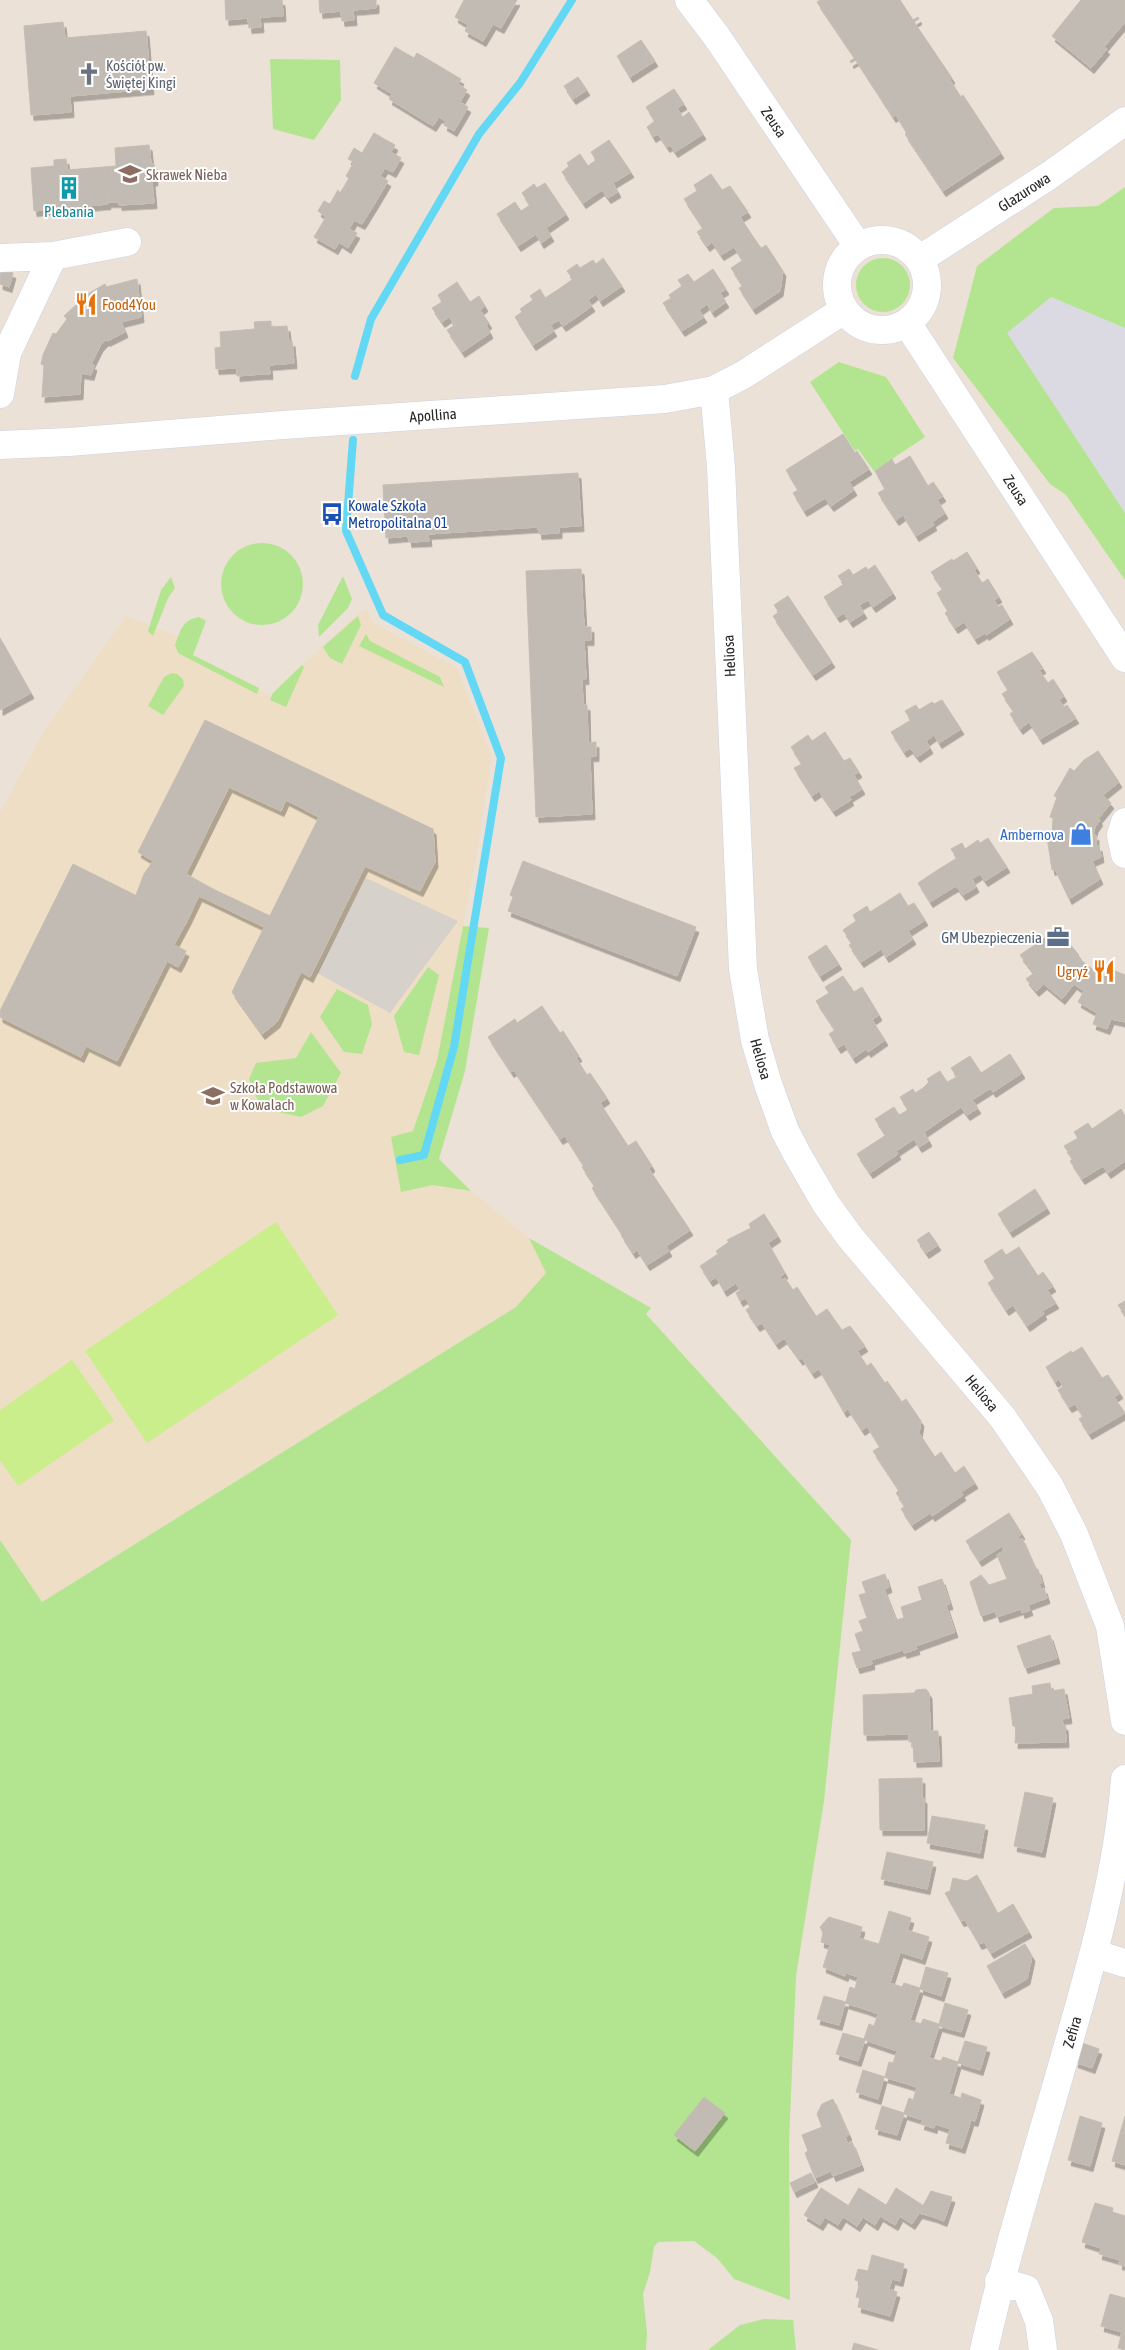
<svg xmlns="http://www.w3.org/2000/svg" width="1125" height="2350" font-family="'Asap Condensed',sans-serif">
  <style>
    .industrial { fill: #dbd9e2 }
    .education { fill: #eedec5 }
    .green { fill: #b3e590 }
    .pitch { fill: #caee8b }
    .plaza { fill: #d6d1ca }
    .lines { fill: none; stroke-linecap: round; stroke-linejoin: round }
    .stream { stroke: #63d8f4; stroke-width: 8 }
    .building { fill: #c2bbb4; stroke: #c6bdb1; filter: url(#shadow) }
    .minor-casing { stroke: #cdd2e2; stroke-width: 29 }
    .minor { stroke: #fff; stroke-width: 28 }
    .labels { text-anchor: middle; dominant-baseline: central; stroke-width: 4; stroke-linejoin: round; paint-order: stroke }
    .worship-label { font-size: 15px; fill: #5b616d; stroke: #fff; text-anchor: start }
    .street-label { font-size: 15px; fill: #272727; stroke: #fff }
    .education-label { font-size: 15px; fill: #785e54; stroke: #fff; text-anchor: start }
    .culture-label { font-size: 15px; fill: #0d838f; stroke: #fff }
    .food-label { font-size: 15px; fill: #c56008; stroke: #fff; text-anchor: start }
    .transit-label { font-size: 15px; fill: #164399; stroke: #fff; text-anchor: start }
    .shop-label { font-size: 15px; fill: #366cbe; stroke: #fff; text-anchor: end }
    .service-label { font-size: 15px; fill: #4e5e75; stroke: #fff; text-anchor: end }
  </style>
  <defs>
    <filter id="shadow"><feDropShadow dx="3" dy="5.5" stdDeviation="0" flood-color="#0004"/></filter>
  </defs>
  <rect width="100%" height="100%" fill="#ebe1d7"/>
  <path class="industrial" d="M1051,297L1125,328V513L1007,333Z"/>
  <path class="education" d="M367,609L372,622L457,668L492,757L476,858L437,1061L413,1132L401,1192L433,1185L471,1191L529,1238L547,1273L516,1307L42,1602L0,1540V812L45,730L126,616L197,644L191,656L270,696L357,614Z"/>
  <path class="green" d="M270,59L340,60L341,100L314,140L273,129Z
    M1125,187V328L1051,297L1007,333L1125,513V580L1066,495L1050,484L953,358L977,266L1054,208L1098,206Z
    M856 285a27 27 0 1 1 54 0a27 27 0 1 1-54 0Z
    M839,362L886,377L925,437L874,471L858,449L855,451L810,382Z
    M221 584a41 41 0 1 1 82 0a41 41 0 1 1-82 0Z
    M343,576L352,599L348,608L319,637L318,625Z
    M171,577L175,588L168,598L153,636L148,631L161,590Z
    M358,616L361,625L342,664L330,658L323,647Z
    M199,617L206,621L193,655L259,688L257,694L178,653L175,645C181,630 182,620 199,617Z
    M366,634L370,641L440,677L444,687L359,646Z
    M302,665L304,667L286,707L270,700L273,693Z
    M172,673L177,674L183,679L184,686L163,715L148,706L164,677Z
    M463,926L489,928L465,1071L439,1159L471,1191L433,1185L401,1192L391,1137L413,1131L437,1061Z
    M428,967L439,975L419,1055L404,1052L394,1016Z
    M337,989L368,1005L372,1024L362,1054L344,1052L320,1017Z
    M311,1032L341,1073L323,1106L301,1117L261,1108L249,1079L256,1063L296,1058Z
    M529,1238L651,1308L646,1314L851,1540L824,1801L796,1976L789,2142L790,2300L734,2279L717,2258L694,2241L658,2242L654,2247L650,2272L643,2294L647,2333L646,2350H0V1540L42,1602L516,1307L546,1273Z
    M764,2319L793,2320L796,2350H708L740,2325Z"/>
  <path class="pitch" d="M276,1222L338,1315L147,1443L85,1351Z
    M72,1360L114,1420L18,1486L0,1460V1410Z"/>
  <path class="plaza" d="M366,878L458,921L390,1013L317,973Z"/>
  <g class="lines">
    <path class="stream" d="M355,376L371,319L479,134L520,83L572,0
      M353,440L346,531L383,615L465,662L501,758L454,1047L424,1155L400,1160"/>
  </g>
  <path class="building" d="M225,0H282L283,16L260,17L261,27L249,28L248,18L226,20Z
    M319,0H376V8L353,10L354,20L342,21L341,11L320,13Z
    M464,0H517L501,28L493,24L483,41L465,31L468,25L455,17Z
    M820,0H900L913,20L918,17L919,19L914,22L952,78L950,80L961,97L963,95L1001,153L943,191L905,134L907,133L896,115L893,117L856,60L851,63L850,61L855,58L817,2Z
    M1081,0H1125V22L1104,47L1107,49L1091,68L1052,36Z
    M63,22L65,38L146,31L151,89L70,96L71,112L31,115L24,26Z
    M641,40L655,61L630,77L617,56Z
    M395,47L414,58L417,53L461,79L458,84L467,90L460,102L468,107L454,131L444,125L446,121L439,117L433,126L389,99L392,94L374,83Z
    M578,77L587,90L573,99L564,86Z
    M674,89L684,104L677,108L680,113L683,117L689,112L703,134L675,152L670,145L667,147L658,134L653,137L647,127L655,121L646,107Z
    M374,133L395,145L391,152L401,158L393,172L385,168L380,176L388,181L375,203L345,185L349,178L346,176L354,162L348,159L354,148L362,153Z
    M609,140L631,172L613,183L618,192L608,198L602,190L583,203L562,172L569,166L567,163L580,154L588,166L596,160L591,152Z
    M149,145L151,163L154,164L155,180L152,181L154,203L119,205V202H108L104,167L116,166L115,148Z
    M66,159L67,170L104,167L108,204L34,211L31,168L54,166V160Z
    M711,174L722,190L730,186L748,212L740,217L754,238L736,250L734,247L721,255L712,242L707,246L697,232L703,228L684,199L697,191L694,185Z
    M545,183L566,214L546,228L551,236L541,243L536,234L518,246L497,214L515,202L521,211L530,205L522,193L534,184L537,188Z
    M345,185L375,203L362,224L354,220L352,224L349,229L357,233L348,248L339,242L335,249L314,237L326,217L318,211L324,201L330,204L338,190L340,193Z
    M754,238L761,248L742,260L736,250Z
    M766,245L783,271L780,291L753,309L739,288L743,286L731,268Z
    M603,258L622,286L600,301L596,294L588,300L592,306L578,316L559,289L573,279L567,271L577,264L580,268L593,260L596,264Z
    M1,269L13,273L9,287L0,284Z
    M713,269L726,289L720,293L726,302L712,312L707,304L699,310L704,317L682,331L663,303L671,298L669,295L682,286L678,280L688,274L694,282Z
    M137,279L141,317L121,322L125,332L107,341L106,340L100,346L91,364L94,365L91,375L81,373L80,394L42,397L44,365L41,364L43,355L53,333L56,334L67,319L64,316L79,302L77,300L105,284L106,287Z
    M457,282L470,302L479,296L485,306L480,310L489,323L486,325L490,333L462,352L447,330L455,325L449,317L442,322L432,308L442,302L438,295Z
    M540,289L545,298L559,289L578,316L563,326L559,320L550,325L554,331L533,345L515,317L522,312L520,309L533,300L530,296Z
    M271,321V327L287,326L289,342L292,341L294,363L269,365L270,374H262L237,376V368L216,369L215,348L221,347L220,332L255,329L254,322Z
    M843,434L855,453L857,451L869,469L849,482L854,490L831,506L825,498L804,511L793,493L798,490L786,470Z
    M910,456L928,486L933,482L943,496L937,500L945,513L932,522L934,525L916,536L903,515L896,520L878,493L885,489L875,471L892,459L895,465Z
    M578,473L581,526L559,527V533L539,534L538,527L428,534L429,541L409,542L408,536L386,538L383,485Z
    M967,552L977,568L974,570L982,583L988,579L999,597L994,600L998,607L1002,605L1010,619L986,635L985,633L975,639L964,622L955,628L945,613L948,611L937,593L943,589L931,572L952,559L953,561Z
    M875,565L893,593L873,607L868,600L859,605L864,613L850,622L844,613L837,617L824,597L844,584L838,576L849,569L853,575L866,567L868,570Z
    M581,569L584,627H591V640H584L586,679H582L583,705H587L588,743L596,742V756H590L592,814L536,817L526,571Z
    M788,596L832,662L813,675L773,616L779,612L774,605Z
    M0,638L31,693L0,710Z
    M1032,652L1043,668L1039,670L1048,683L1053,679L1064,696L1059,700L1064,707L1067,705L1076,718L1040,739L1029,722L1020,729L1010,714L1014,711L1002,694L1008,690L997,672Z
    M942,700L961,729L939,743L934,735L926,741L930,748L917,757L910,748L904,752L891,732L911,720L905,711L916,705L919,710L932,702L934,704Z
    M205,720L433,829L435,862L420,891L365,866L310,977L301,972L277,1022L262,1034L232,992L319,817L286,800L281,811L229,787L186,874L215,890L210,901L199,896L187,921L136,895L144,874L153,861L138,852Z
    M825,732L844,761L850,758L859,772L854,775L862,789L849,797L851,800L833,811L819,791L812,796L794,768L802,764L791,747L808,735L812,741Z
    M1098,751L1119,782L1103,795L1111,803L1098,819L1100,820L1095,827L1093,835H1096V846H1099L1101,857L1092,861L1100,879L1069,899L1055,869L1052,870L1047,837H1052L1053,818L1050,817L1057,797L1054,796L1070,768L1074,771L1084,760Z
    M988,838L1007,867L985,881L980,874L972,879L976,887L963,895L956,886L949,890L936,871L957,858L951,849L962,843L965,849L978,840L980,843Z
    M523,861L696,927L677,976L508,911L513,897L510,895Z
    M73,864L187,921L174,945L186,951L182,960L178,967L167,961L117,1061L86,1046L81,1057L0,1017V1011Z
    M936,871L949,890L930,902L918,883Z
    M215,890L270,916L264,927L210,901Z
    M900,893L908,906L914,903L925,920L908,931L913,939L886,957L881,949L861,962L849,945L852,943L843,930L856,921L853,915L867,906L870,912Z
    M1055,931L1063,943L1067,941L1079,955L1077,957L1096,972L1099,967L1111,973L1113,970L1125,975V1022L1111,1019L1107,1029L1093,1024L1097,1013L1078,1002L1084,991L1074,984L1062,999L1044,984L1036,991L1026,979L1034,973L1020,955Z
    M826,945L839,964L820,976L808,957Z
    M843,976L854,992L862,987L879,1015L872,1020L885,1040L868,1052L866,1049L853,1058L844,1044L838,1048L829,1034L835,1030L816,1001L829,993L825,987Z
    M542,1006L560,1033L563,1031L579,1056L576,1058L587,1075L590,1073L607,1098L600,1103L628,1146L636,1141L652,1166L649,1169L690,1230L666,1246L669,1251L647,1265L637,1250L633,1253L621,1235L622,1234L592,1188L595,1186L582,1167L584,1166L565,1136L560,1139L514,1070L511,1072L488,1037L515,1019L517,1023Z
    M1010,1054L1022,1073L993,1092L981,1073Z
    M970,1056L991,1088L972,1100L978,1108L967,1115L961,1107L943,1119L923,1088L929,1082L927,1079L940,1071L947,1082L957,1077L951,1068Z
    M923,1088L943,1119L924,1132L929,1141L919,1147L914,1139L896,1151L875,1119L894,1107L899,1115L908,1110L900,1097L913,1089L915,1093Z
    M1121,1109L1125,1116V1161L1108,1173L1103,1166L1082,1179L1070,1161L1073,1159L1064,1146L1078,1138L1074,1132L1088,1123L1092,1129Z
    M886,1135L898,1154L870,1173L857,1154Z
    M1035,1189L1047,1208L1010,1232L998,1214Z
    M764,1214L778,1236L768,1243L785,1273L780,1277L782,1280L785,1278L793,1290L797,1287L816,1316L776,1344L762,1323L757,1326L746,1310L751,1306L745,1298L740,1301L736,1293L740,1290L736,1283L724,1291L716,1277L710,1281L700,1266L718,1254L716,1251L729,1242L727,1240L751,1228L749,1224Z
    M929,1232L938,1245L926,1253L917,1240Z
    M1019,1247L1038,1276L1043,1272L1053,1286L1047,1290L1056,1303L1042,1311L1044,1314L1027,1326L1013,1305L1006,1310L988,1283L995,1278L984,1261L1002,1249L1006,1255Z
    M1125,1301V1315L1118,1305Z
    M827,1309L842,1330L850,1326L865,1346L857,1351L867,1366L871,1363L885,1383L887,1381L902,1402L862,1430L848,1409L844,1412L819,1369L812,1373L802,1358L800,1360L784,1338Z
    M1082,1347L1102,1378L1108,1375L1120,1393L1114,1397L1125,1413L1089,1434L1079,1419L1083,1416L1075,1404L1069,1407L1058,1390L1063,1386L1059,1379L1055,1382L1046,1367L1071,1351L1072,1353Z
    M906,1399L921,1421L919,1433L935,1457L941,1452L955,1473L964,1466L975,1483L961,1492L963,1495L932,1516L930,1513L912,1525L901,1509L905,1506L896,1493L899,1490L873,1451L880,1447L867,1426Z
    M1009,1513L1022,1534L1018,1537L1020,1540L1022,1538L1036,1570L1038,1569L1042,1583L1039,1584L1041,1589L1044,1588L1047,1598L1028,1605L1030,1610L1022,1613L1021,1609L997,1617L995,1611L981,1616L970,1582L981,1575L989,1585L1007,1579L997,1555L1004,1550L1002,1546L979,1561L966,1541Z
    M885,1574L889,1587L884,1589L896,1620L904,1618L901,1607L922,1600L918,1587L942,1579L950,1604L946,1605L955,1632L916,1646L917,1649L904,1653L903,1650L871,1660L872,1664L857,1668L852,1653L861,1651L855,1634L863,1631L859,1621L867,1618L859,1595L866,1593L862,1582Z
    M1050,1635L1057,1658L1025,1668L1017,1646Z
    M1050,1683L1051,1691L1064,1689L1069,1718L1062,1719L1063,1725H1065L1066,1742L1015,1743L1016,1727L1013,1726L1009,1698L1033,1694L1032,1686Z
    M926,1689L929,1693L930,1731H938L939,1761L914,1762L913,1742H909V1734L864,1735L863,1695L914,1693L916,1690Z
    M922,1778V1798H924V1830H880L879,1779Z
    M1025,1792L1053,1798L1042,1852L1014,1846Z
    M932,1816L985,1825L980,1853L927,1843Z
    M887,1852L933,1862L927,1889L881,1879Z
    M977,1875L998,1914L971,1930L965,1920L961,1921L945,1893L950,1891L953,1878L967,1881Z
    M1013,1904L1029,1932L991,1953L984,1942L979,1944L971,1930Z
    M889,1911L911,1918L894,1971L850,1957L852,1952L821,1942L823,1933L820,1927L829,1917L862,1927L859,1938L879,1944Z
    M907,1930L929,1937L922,1959L900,1952Z
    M1025,1944L1032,1956L1027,1979L1002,1993L987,1966Z
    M830,1945L852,1952L850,1957L878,1966L865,2009L845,2003L839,2025L817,2019L824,1996L846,2002L850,1987L855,1989L858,1977L846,1973L845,1976L823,1967Z
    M878,1966L894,1971L890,1983L902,1987L904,1983L920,1988L926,1967L948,1973L941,1996L920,1989L910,2020L921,2024L923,2019L939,2024L945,2003L968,2010L961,2032L939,2026L933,2045L918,2040L904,2083L884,2077L878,2099L856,2092L863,2070L885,2077L889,2062L893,2063L897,2051L865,2040L858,2061L836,2054L843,2033L864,2039L869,2024L874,2026L878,2014L865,2009Z
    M918,2040L933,2045L929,2058L941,2061L943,2057L958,2062L965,2041L987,2047L980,2070L958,2063L949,2094L961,2098L962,2093L981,2100L975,2121L971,2120L962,2148L946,2143L950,2129L935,2124L934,2128L921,2124L923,2120L904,2114L897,2135L875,2129L882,2106L904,2113L909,2098L913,2100L917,2087L904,2083Z
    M1082,2043L1099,2049L1092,2068L1075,2062Z
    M704,2097L725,2113L695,2151L674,2135Z
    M833,2099L849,2135L845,2137L848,2144L852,2142L861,2165L833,2176L831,2171L815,2178L805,2153L808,2151L802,2135L822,2127L817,2114L822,2104Z
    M1080,2116L1102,2123L1090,2166L1068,2160Z
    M1125,2116V2165L1112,2161Z
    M811,2173L815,2182L794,2192L790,2183Z
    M821,2188L849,2206L838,2225L825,2217L820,2225L804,2215Z
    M859,2188L886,2205L875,2225L863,2217L857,2226L842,2216Z
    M896,2188L924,2206L912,2224L900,2216L895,2225L880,2216Z
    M931,2191L941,2194L934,2217L919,2213Z
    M941,2194L952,2197L944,2221L934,2217Z
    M1095,2203L1113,2208L1112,2212L1125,2216V2266L1119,2264L1120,2260L1099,2254L1101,2248L1082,2242Z
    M872,2255L904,2264L900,2281L892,2279L889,2289L897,2292L890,2316L858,2307L860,2298L856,2297L860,2282L855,2280L858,2269L868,2271Z
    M1110,2294L1125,2298V2350L1118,2348L1122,2332L1101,2326Z
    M854,2343L878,2350H852Z"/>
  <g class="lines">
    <defs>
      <path id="minor" d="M689,0L717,37L858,246
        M837 285a45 45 0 1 1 90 0a45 45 0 1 1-90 0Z
        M0,258L53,256
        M920,259L1050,175L1125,121
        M907,323L1125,658
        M714,390L721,467L743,969L755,1040L768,1084L785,1131L797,1154L826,1204L850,1237L1003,1418L1050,1487L1074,1534L1110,1626L1125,1721
        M0,394L7,353L53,256L127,242
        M0,445L69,442L283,425L665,399L714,390L743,375L844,310
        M1125,822L1121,835L1125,854
        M1095,1954L1125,1963
        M999,2281L1026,2289L1039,2321L1043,2350
        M984,2350C1007,2249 1038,2151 1066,2052C1092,1962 1118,1872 1125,1779"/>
    </defs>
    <use href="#minor" class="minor-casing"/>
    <use href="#minor" class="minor"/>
  </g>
  <defs>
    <symbol id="church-bare" viewBox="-9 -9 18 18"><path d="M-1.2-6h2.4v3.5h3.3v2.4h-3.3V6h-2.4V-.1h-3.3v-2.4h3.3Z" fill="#6b7280" stroke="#fff" stroke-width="2.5" paint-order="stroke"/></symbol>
    <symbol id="school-bare" viewBox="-9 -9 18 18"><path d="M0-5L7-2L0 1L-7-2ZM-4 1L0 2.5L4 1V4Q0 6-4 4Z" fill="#8d6e63" stroke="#fff" stroke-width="2.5" paint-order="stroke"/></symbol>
    <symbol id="building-bare" viewBox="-9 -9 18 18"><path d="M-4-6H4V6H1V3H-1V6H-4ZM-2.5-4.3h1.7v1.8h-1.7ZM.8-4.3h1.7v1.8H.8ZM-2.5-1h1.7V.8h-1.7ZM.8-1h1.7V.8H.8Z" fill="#0f9aa8" stroke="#fff" stroke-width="2.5" paint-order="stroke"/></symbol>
    <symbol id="restaurant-bare" viewBox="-9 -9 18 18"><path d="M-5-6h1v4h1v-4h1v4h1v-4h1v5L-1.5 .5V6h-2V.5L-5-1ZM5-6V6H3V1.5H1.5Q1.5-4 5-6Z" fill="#e8710a" stroke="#fff" stroke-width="2.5" paint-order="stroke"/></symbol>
    <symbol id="bus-bare" viewBox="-9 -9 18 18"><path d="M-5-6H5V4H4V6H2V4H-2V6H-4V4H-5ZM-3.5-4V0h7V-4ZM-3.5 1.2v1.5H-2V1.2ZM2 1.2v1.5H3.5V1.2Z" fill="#1a4fb4" stroke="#fff" stroke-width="2.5" paint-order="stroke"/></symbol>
    <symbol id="shop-bare" viewBox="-9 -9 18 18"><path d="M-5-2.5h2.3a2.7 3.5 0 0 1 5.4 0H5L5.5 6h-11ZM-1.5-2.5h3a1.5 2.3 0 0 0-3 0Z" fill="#3f7fe0" stroke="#fff" stroke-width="2.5" paint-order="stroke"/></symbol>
    <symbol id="office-bare" viewBox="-9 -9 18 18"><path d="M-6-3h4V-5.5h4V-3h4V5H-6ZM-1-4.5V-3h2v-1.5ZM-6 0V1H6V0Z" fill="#5c6f8a" stroke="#fff" stroke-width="2.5" paint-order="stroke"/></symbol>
  </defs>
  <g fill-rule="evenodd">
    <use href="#church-bare" x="73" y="58" width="32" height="32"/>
    <use href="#school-bare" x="114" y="158" width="32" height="32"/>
    <use href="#building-bare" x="53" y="172" width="32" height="32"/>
    <use href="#restaurant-bare" x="70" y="288" width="32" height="32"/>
    <use href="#bus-bare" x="316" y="498" width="32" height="32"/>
    <use href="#shop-bare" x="1065" y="818" width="32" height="32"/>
    <use href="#office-bare" x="1042" y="921" width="32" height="32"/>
    <use href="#restaurant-bare" x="1088" y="955" width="32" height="32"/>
    <use href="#school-bare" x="197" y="1080" width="32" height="32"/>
  </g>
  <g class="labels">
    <g class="worship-label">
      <text x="106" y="65">Kościół pw.<tspan x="106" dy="17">Świętej Kingi</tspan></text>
    </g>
    <g class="street-label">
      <text transform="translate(774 122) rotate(56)">Zeusa</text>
      <text transform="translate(1024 192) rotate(-33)">Glazurowa</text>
      <text transform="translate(433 415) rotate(-4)">Apollina</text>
      <text transform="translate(1016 490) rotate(57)">Zeusa</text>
      <text transform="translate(729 656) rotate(-93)">Heliosa</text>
      <text transform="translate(761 1059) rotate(74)">Heliosa</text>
      <text transform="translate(982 1393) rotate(50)">Heliosa</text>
      <text transform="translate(1072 2032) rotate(-74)">Zefira</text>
    </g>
    <g class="education-label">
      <text x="146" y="174">Skrawek Nieba</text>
      <text x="230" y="1087">Szkoła Podstawowa<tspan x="230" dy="17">w Kowalach</tspan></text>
    </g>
    <g class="culture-label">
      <text x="69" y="211">Plebania</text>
    </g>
    <g class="food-label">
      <text x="102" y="304">Food4You</text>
      <text x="1088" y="971" text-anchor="end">Ugryź</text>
    </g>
    <g class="transit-label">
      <text x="348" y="505">Kowale Szkoła<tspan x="348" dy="17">Metropolitalna 01</tspan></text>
    </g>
    <g class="shop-label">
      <text x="1064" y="834">Ambernova</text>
    </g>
    <g class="service-label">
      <text x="1042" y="937">GM Ubezpieczenia</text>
    </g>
  </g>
</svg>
